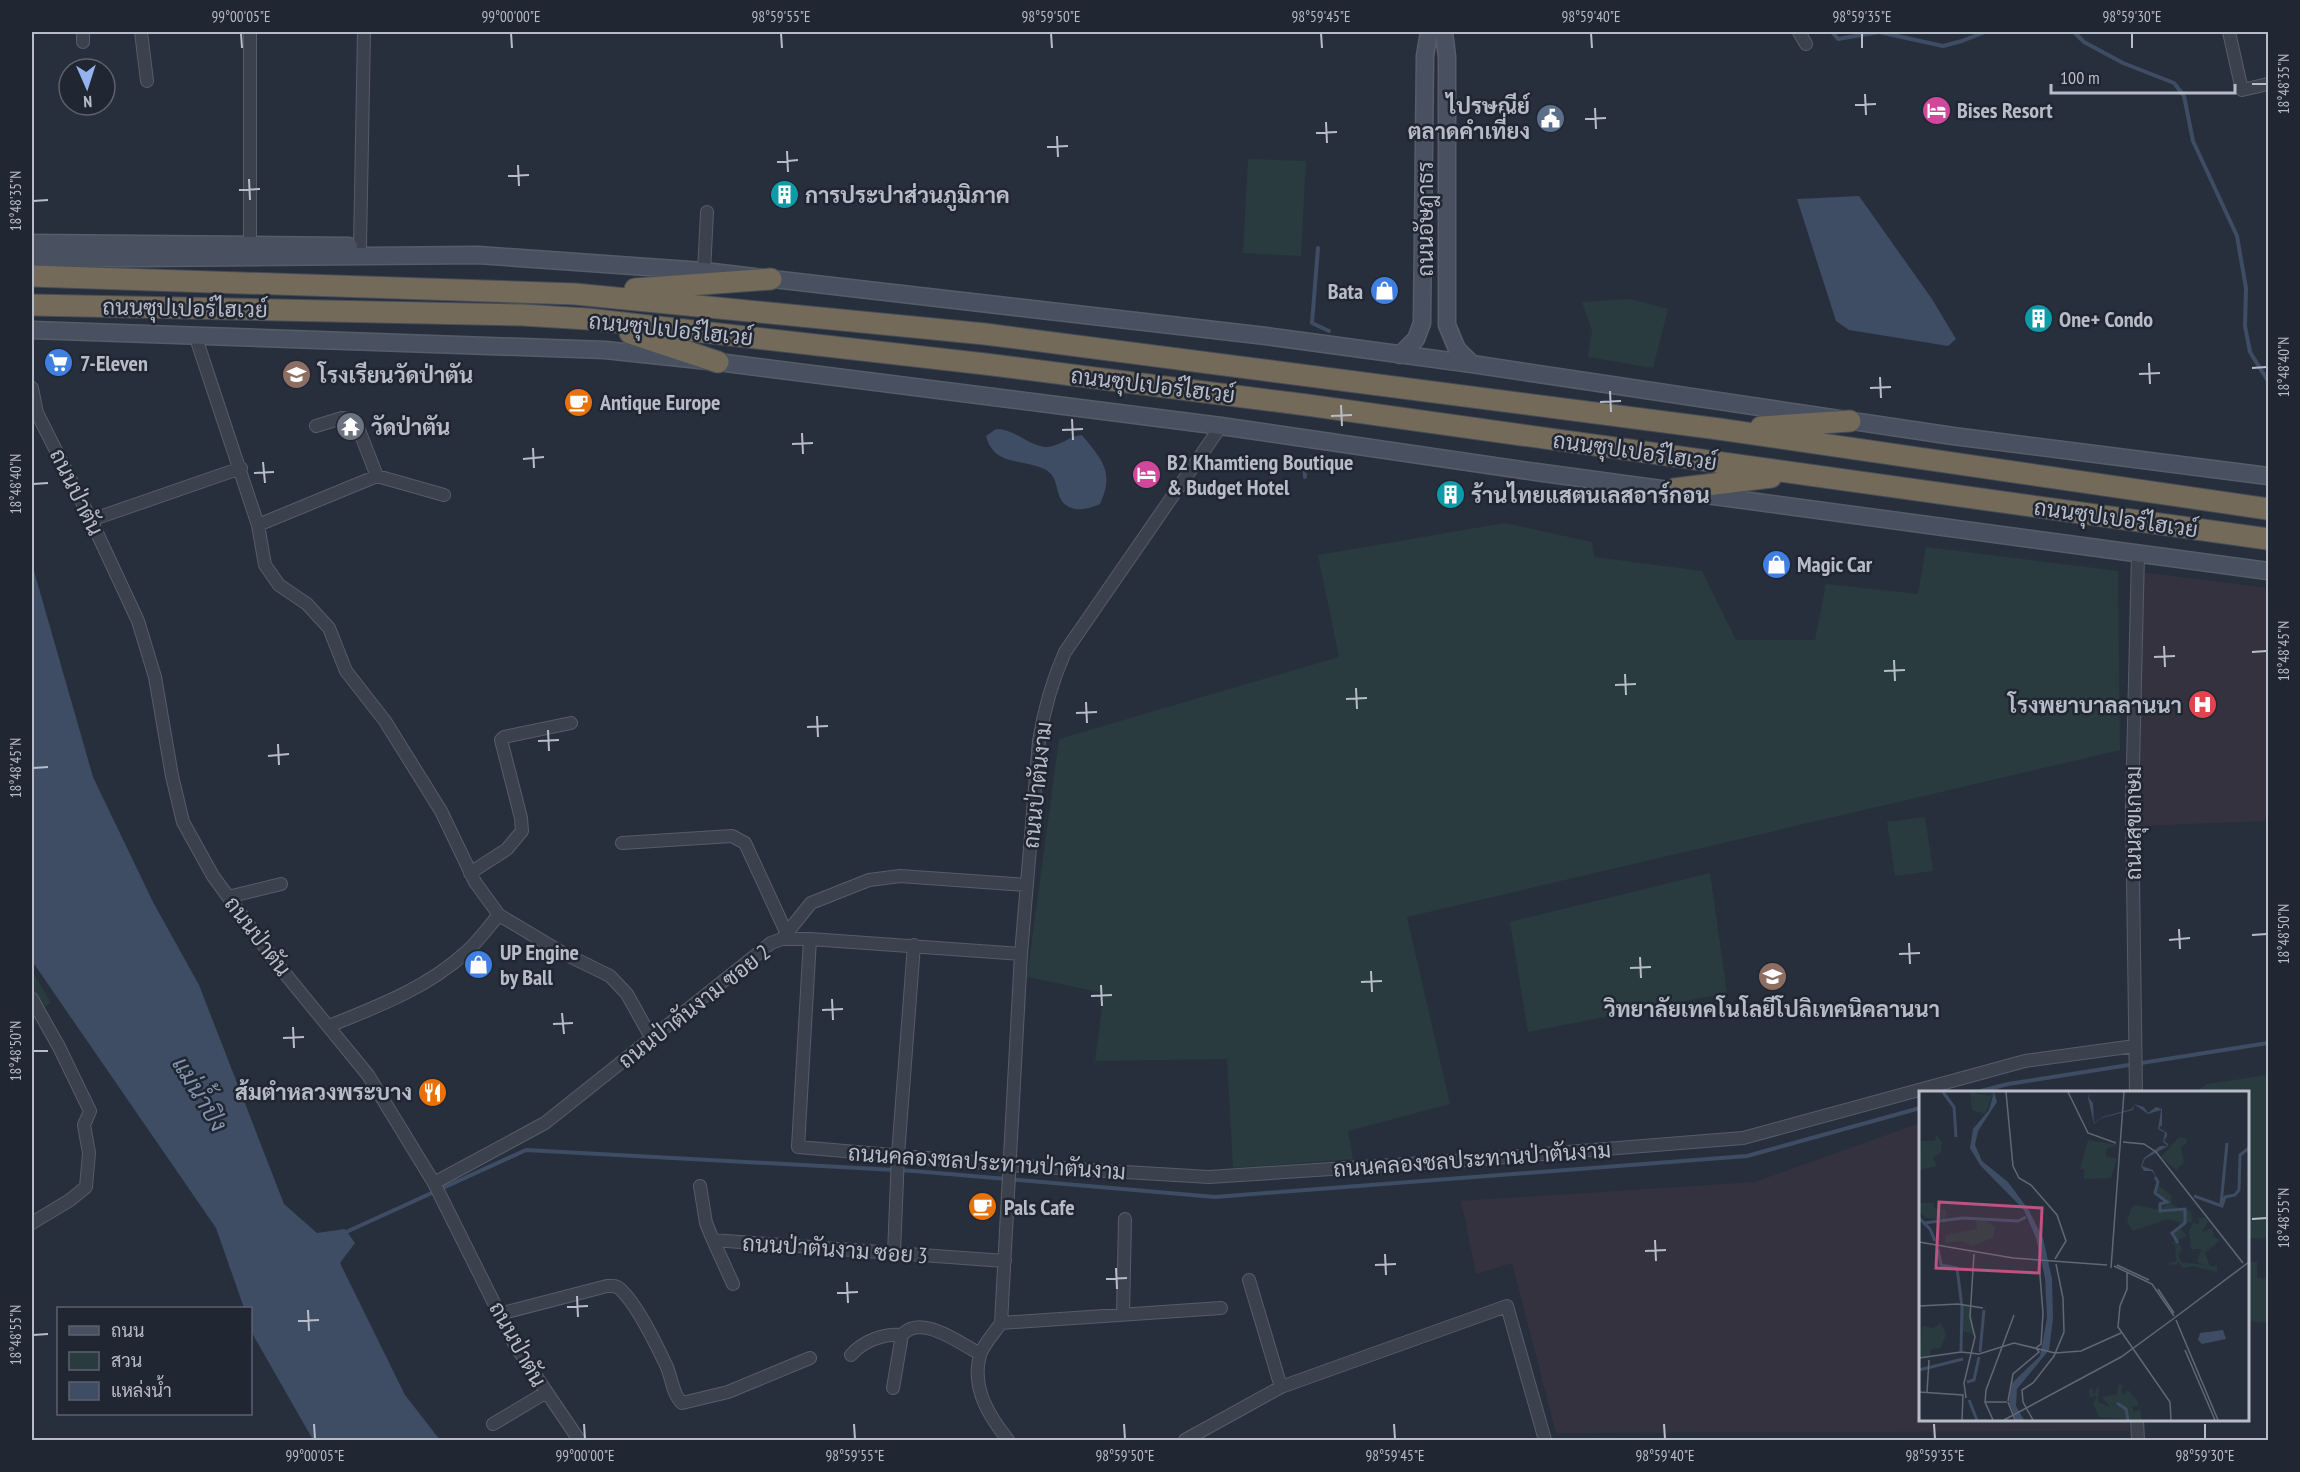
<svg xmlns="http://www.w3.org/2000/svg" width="2300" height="1472" font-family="'PT Sans Narrow',Sarabun,sans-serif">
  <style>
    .medical { fill: #35323f }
    .green { fill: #293b3e }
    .water { fill: #3e4c64 }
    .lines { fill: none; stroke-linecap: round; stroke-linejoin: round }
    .stream { stroke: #3e4c64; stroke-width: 4 }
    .street-casing { stroke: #565d68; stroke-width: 14 }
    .secondary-casing { stroke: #565d68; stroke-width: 19 }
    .highway-casing { stroke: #464c58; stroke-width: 23 }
    .street { stroke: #3b424d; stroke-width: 12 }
    .secondary { stroke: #495160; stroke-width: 16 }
    .highway { stroke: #736a59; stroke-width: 21 }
    .ticks { fill: none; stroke: #b7bdc8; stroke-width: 2 }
    .labels { text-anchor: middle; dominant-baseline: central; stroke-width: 5; stroke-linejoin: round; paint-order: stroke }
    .poi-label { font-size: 22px; font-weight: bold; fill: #b7bdc8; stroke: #202632; text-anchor: start }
    .street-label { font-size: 22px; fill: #b7bdc8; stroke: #202632 }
    .water-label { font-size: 24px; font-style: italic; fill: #8192ad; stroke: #202632 }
    .inset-river { fill: none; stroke: #3e4c64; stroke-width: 3 }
    .inset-road { fill: none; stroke: #616875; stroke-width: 1.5 }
    .view { fill: #be5281; fill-opacity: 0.15; stroke: #be5281; stroke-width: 3 }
    .inset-edge { fill: none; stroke: #b7bdc8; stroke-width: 3 }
    .neatline { fill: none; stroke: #b7bdc8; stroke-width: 2 }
    .ticks-label { font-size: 15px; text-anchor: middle; fill: #b7bdc8 }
  </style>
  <rect width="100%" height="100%" fill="#272f3d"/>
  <path class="medical" d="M2141,572L2268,588V821L2135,826Z
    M1920,1123V1420H2129V1431L1556,1433L1512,1263L1476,1274L1461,1201L1755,1182Z"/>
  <path class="green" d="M1248,159L1306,161L1301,256L1243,253Z
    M1630,299L1668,309L1653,368L1588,357L1592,330L1582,302Z
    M1505,523L1592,542L1594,557L1702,571L1736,640H1815L1826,584L1918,594L1926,547L2118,571L2120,750L1407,917L1450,1104L1348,1131L1353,1159L1233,1168L1227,1059L1095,1061L1104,993L1027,977L1059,739L1339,657L1318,555Z
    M1925,817L1933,871L1895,876L1887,822Z
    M1710,873L1727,993L1528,1032L1510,922Z
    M32,971L51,1003L32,1013Z
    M2268,1075V1239L2249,1238L2248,1262H2257V1278L2268,1279V1323L2248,1321V1092H2196L2207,1084Z"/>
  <path class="water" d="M1859,196L1932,299L1956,339L1948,346L1849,330L1836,321L1797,199Z
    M996,429C1015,429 1027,445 1045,447C1057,448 1069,436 1082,435C1102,460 1115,472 1100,504C1091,508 1079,512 1069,507C1053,499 1061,478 1046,470C1023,458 994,467 986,436Z
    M32,564L93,777L153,902L199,985L284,1204L317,1233L345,1229L355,1243L340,1263L405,1395L440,1440H313L252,1333L250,1308H244L216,1228L32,961Z"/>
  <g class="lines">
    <path class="stream" d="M1832,32L1838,39L1879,32L1943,46L1962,41L1985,32
      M2074,32L2084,42L2123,63L2174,83L2184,96L2193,141L2237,236L2246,288L2245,326L2250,352L2268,381
      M1318,248L1312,323L1329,331
      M1305,477L1304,461L1315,456
      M1977,1092L2008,1084L2268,1043
      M344,1233L526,1150L914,1171L1215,1197L1747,1156L1920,1108"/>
    <defs>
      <path id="street" d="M141,32L147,81
        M250,32V245
        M1799,32L1806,44
        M2229,32L2242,90L2268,84
        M83,42V32
        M360,246L364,32
        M704,271L707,212
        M198,344L258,525L265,565L279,585L307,604L329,628L346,671L385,721L441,811L475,882L499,915L561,952L610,976L627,994L652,1039
        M32,388L37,413L91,520L138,621L155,677L172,776L183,822L213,876L278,965L368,1075L434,1183L515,1345L579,1440
        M316,426L342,418L355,420L377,476
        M91,520L241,468
        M258,525L377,476L444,495
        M622,843L732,836L745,843L787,934
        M470,873L507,849L522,831L521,818L501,740L504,737L571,723
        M228,897L281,884
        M782,939L811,903L869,880L900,876L1027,885
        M810,939L798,1147L1008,1165L1209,1177L1469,1160L1743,1138L2025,1061L2135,1046
        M32,999L59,1047L90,1111L84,1125L89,1153L86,1187L70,1200L32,1223
        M329,1026C376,1007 427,988 465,953C478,942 488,927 499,915
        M2136,1092L2132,807L2138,554
        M434,1183L545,1123L771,943L782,939H810L1021,954
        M700,1186L706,1223L713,1240
        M894,1253L898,1155L914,945
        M1249,1280L1281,1387
        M733,1284L713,1240L1005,1261
        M499,1314L607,1286C612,1286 616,1285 620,1289C637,1304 656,1344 666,1365C672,1377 672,1394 682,1403L728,1392L810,1358
        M1123,1315L1125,1219
        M1001,1323L1221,1308
        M851,1355C863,1341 884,1333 902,1335
        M893,1388L902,1335C921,1313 961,1344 980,1354
        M2137,1420L2138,1440
        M493,1424L545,1393
        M1008,1440C989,1416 971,1388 980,1355C983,1345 994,1333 1001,1323L1021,954L1039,741C1044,710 1052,681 1065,652L1221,426
        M1185,1440L1281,1387L1507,1306L1545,1440"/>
      <path id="secondary" d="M1444,32L1447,57V325L1457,349L1472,364
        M32,243L349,246
        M32,259L478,255L704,271L1266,336L1472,364L1953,436L2268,476
        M32,330L605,350L718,362L1221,426L1536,472L2268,571
        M1400,355L1416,339L1422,323L1425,56L1429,32"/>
      <path id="highway" d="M32,276L575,294L985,334L1719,429L2268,509
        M635,289L771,279
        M32,305L522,315L588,319L985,364L1307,405L2268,539
        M630,333L718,362
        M1761,427L1850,421
        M1674,489L1771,477"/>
    </defs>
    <use href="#street" class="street-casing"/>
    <use href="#secondary" class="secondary-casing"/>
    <use href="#highway" class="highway-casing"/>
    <use href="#street" class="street"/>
    <use href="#secondary" class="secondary"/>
    <use href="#highway" class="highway"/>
  </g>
  <path class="ticks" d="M241,33L242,48M511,33L512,48M781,33L782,48M1051,33L1052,48M1321,33L1322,48M1591,33L1592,48M1862,33V48M2132,33V48M2252,84H2267M1865,94L1866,115M1855,105L1876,104M1595,108L1596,129M1585,119L1606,118M1326,122L1327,143M1316,133L1337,132M1057,136L1058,157M1047,147L1068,146M787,151L788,172M777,162L798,160M518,165L519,186M508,176L529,175M249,179L250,200M239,190L260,189M33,201L48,200M2149,363L2150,384M2252,368L2267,367M2139,374L2160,373M1880,377L1881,398M1870,388L1891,387M1610,391L1611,412M1600,402L1621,401M1341,405L1342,426M1331,416L1352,415M1072,419L1073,440M1062,430L1083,429M802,433L803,454M792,444L813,443M533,448L534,468M523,459L544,457M263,462L265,483M254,473L274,472M33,484L48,483M2164,646L2165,667M2252,652L2267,651M2154,657L2175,656M1894,660L1895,681M1884,671L1905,670M1625,674L1626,695M1615,685L1636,684M1356,688L1357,709M1346,699L1367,698M1086,702L1087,723M1076,713L1097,712M817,716L818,737M807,727L828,726M548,730L549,751M538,741L559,740M278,744L279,765M268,756L289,754M33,768L48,767M2179,929L2180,949M2252,935L2267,934M2169,940L2190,938M1909,943L1910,964M1899,954L1920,953M1640,957L1641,978M1630,968L1651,967M1371,971L1372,992M1361,982L1382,981M1101,985L1102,1006M1091,996L1112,995M832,999L833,1020M822,1010L843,1009M562,1013L564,1034M553,1024L573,1023M293,1027L294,1048M283,1038L304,1037M33,1051H48M2252,1219L2267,1218M1655,1240L1656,1261M1645,1251L1666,1250M1385,1254L1386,1275M1375,1265L1396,1264M1116,1268L1117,1289M1106,1279L1127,1278M847,1282L848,1303M837,1293L858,1292M577,1296L578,1317M567,1307L588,1306M308,1310L309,1331M298,1321L319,1320M33,1335L48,1334M314,1424L315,1439M584,1424L585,1439M854,1424L855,1439M1124,1424L1125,1439M1394,1424L1395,1439M1664,1424L1665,1439M1934,1424L1935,1439M2205,1424V1439"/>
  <defs>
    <symbol id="hotel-disc" viewBox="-11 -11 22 22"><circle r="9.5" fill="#d1479c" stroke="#202632"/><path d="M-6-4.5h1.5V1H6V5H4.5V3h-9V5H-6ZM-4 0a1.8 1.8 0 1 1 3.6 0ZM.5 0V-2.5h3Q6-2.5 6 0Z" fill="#fff"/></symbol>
    <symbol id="civic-disc" viewBox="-11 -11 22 22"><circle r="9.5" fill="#5c6f8a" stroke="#202632"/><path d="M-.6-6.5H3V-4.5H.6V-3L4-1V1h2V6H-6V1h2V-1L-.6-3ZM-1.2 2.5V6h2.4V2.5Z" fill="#fff"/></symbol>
    <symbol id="building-disc" viewBox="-11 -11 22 22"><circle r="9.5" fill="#0f9aa8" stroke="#202632"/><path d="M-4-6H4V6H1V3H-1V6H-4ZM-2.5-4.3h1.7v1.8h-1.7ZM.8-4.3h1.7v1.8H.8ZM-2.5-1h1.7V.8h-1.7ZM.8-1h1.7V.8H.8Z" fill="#fff"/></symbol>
    <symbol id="shop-disc" viewBox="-11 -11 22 22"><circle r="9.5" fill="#3f7fe0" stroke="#202632"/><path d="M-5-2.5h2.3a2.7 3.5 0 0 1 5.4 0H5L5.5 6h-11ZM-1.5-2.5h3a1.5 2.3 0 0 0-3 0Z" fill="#fff"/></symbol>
    <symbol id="supermarket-disc" viewBox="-11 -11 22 22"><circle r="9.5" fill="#3f7fe0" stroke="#202632"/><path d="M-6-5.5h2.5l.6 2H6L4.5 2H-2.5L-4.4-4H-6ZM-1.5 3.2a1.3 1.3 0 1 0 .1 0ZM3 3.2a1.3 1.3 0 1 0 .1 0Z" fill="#fff"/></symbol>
    <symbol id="school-disc" viewBox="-11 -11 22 22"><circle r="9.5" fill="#8d6e63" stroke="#202632"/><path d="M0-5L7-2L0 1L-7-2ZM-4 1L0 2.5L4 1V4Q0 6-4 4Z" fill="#fff"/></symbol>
    <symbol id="cafe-disc" viewBox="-11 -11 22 22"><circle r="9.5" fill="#e8710a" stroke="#202632"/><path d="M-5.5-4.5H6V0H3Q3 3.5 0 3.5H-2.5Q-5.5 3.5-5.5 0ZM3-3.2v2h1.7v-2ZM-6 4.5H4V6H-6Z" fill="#fff"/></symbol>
    <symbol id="temple-disc" viewBox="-11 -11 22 22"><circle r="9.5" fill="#6b7280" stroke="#202632"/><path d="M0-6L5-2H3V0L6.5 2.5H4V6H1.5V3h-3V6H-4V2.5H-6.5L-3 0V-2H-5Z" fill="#fff"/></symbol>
    <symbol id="hospital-disc" viewBox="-11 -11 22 22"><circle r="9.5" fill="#e0444e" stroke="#202632"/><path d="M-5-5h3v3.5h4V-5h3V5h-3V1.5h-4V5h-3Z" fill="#fff"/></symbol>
    <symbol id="university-disc" viewBox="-11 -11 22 22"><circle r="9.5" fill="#8d6e63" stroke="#202632"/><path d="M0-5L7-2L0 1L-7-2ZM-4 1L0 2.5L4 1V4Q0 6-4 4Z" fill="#fff"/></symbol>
    <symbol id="restaurant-disc" viewBox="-11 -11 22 22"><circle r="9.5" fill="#e8710a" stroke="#202632"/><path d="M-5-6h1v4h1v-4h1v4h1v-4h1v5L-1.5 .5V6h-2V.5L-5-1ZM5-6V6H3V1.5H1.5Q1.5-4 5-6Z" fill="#fff"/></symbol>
  </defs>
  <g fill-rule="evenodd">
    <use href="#hotel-disc" x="1920" y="94" width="33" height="33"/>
    <use href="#civic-disc" x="1534" y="102" width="33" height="33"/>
    <use href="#building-disc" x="768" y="178" width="33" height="33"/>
    <use href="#shop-disc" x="1368" y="274" width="33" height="33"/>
    <use href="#building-disc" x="2022" y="302" width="33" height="33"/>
    <use href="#supermarket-disc" x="42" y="346" width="33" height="33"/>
    <use href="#school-disc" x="280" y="358" width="33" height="33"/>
    <use href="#cafe-disc" x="562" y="386" width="33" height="33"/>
    <use href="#temple-disc" x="334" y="410" width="33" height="33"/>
    <use href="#hotel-disc" x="1130" y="458" width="33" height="33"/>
    <use href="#building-disc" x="1434" y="478" width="33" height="33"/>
    <use href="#shop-disc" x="1760" y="548" width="33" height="33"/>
    <use href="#hospital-disc" x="2186" y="688" width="33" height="33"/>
    <use href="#shop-disc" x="462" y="948" width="33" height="33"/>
    <use href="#university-disc" x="1756" y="960" width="33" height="33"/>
    <use href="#restaurant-disc" x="416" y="1076" width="33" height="33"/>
    <use href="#cafe-disc" x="966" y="1190" width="33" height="33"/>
  </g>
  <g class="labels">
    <g class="poi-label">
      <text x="1530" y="106" text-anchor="end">ไปรษณีย์<tspan x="1530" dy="25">ตลาดคำเที่ยง</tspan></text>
      <text x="1957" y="110">Bises Resort</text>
      <text x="805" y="195">การประปาส่วนภูมิภาค</text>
      <text x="1363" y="291" text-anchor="end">Bata</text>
      <text x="2059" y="319">One+ Condo</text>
      <text x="80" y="363">7-Eleven</text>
      <text x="318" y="375">โรงเรียนวัดป่าตัน</text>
      <text x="600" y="402">Antique Europe</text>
      <text x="371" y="427">วัดป่าตัน</text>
      <text x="1167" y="462">B2 Khamtieng Boutique<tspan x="1167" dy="25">&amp; Budget Hotel</tspan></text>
      <text x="1471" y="495">ร้านไทยแสตนเลสอาร์กอน</text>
      <text x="1797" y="564">Magic Car</text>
      <text x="2182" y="705" text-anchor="end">โรงพยาบาลลานนา</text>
      <text x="500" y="952">UP Engine<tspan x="500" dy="25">by Ball</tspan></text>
      <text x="1772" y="1009" text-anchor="middle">วิทยาลัยเทคโนโลยีโปลิเทคนิคลานนา</text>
      <text x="412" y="1092" text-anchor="end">ส้มตำหลวงพระบาง</text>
      <text x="1004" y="1207">Pals Cafe</text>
    </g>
    <g class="street-label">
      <text transform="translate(1425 219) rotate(-90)">ถนนอัษฎาธร</text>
      <text transform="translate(185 308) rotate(1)">ถนนซุปเปอร์ไฮเวย์</text>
      <text transform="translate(671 329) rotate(6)">ถนนซุปเปอร์ไฮเวย์</text>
      <text transform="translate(1153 385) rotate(7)">ถนนซุปเปอร์ไฮเวย์</text>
      <text transform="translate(1635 451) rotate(8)">ถนนซุปเปอร์ไฮเวย์</text>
      <text transform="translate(77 492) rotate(64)">ถนนป่าตัน</text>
      <text transform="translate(2116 518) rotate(8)">ถนนซุปเปอร์ไฮเวย์</text>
      <text transform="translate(1037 785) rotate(-84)">ถนนป่าตันงาม</text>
      <text transform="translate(2133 823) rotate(-90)">ถนนสุขเกษม</text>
      <text transform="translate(258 936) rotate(53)">ถนนป่าตัน</text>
      <text transform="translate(694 1006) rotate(-38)">ถนนป่าตันงาม ซอย 2</text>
      <text transform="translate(1472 1159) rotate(-4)">ถนนคลองชลประทานป่าตันงาม</text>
      <text transform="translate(987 1162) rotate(4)">ถนนคลองชลประทานป่าตันงาม</text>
      <text transform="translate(835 1249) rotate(4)">ถนนป่าตันงาม ซอย 3</text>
      <text transform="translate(518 1344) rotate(61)">ถนนป่าตัน</text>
    </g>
    <g class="water-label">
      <text transform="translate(200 1094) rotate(59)">แม่น้ำปิง</text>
    </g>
  </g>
  <g transform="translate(1919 1091)">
    <rect width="330" height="330" fill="#272f3d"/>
    <path d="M51,1L70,5L75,1L66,23L53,19ZM17,44L23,51L22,61L14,67L18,75L0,79L2,50H16ZM260,46L267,47L268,52L262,56L265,72L257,79L242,66ZM169,49L199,54L187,58V65L198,68L192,87L165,88V78H161ZM239,94L252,104L253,114L272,121L273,132L268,131L262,138L268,145L259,149L264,161L261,159L260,165L262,171L286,174L278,171L282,158H272L270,139L274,132L280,133V127H287L289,131L283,141L294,137V145L301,149L286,162L291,175H298V181L274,175L265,177L259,171L258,174L248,173L257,170L256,153L252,152L257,150L251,141L263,136L260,131L249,128L214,140L208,131L212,117L216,114L241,119L248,111L237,100ZM0,112H15V117L27,119L26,128L7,127L0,120ZM62,127L76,136L74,147L53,155L43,150L26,152V144L36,142L35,139L37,142L58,138L57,130ZM44,214L52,216L55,244L42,239ZM22,232L27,244L21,257L11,259V267H0L3,235L14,237ZM200,292L204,295L202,299L205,304L209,299L217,308L220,314L213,316L215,321L221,318L223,329L180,326L174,313L178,305L171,306L170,298H174V304L180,295L179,311L191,316L183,306L198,303Z" fill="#293b3e"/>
    <path d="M75,1L78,11L59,40L56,54L63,70L89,91L109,118L124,147L133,188L134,228L130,259L98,298L97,315L105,329H97L90,311L93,292L121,265L128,227L126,187L117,147L105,119L61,74L51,57L54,38L70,19ZM171,1L170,7L174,12L175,32L183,26L213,18L215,13L225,16L229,22L237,16L243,18V34L240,37L248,42V45L245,50L249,53V55L226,68L223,75L234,79L238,88L233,80H225L222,75L225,67L241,55H249L244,51L246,42L239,38L242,19L229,23L215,13L214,19L182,27L175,33L169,7ZM304,239L307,248L283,253L279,249L281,242Z" fill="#3e4c64"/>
    <path class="inset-river" d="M24,1L35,16L37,46M236,86L239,91L236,102L248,111L241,113V120L266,118V132L253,142L259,152M275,105L303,115L306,106L316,104L320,99L321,64L330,57M302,113L308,52M0,127L11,138L16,150M5,132L44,127L99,130L107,126M19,158L22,174L38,177L43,216L42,260M61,261L65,219M0,279L44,268M48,291L55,289L60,266M50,309L58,329M198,312L207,318L209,329"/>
    <path class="inset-road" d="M87,1L94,75L100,87L112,94L138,124L147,150L136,168M149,1L169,42L197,52M204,51L225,53L237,61L324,172M0,151L94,167L188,174M198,174L230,189M195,175L233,193L255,225M192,177L205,1M208,181V198L201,215L199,236L251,311L252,329M239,198L255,222M0,215L39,213L64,217M254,228L330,171M257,229L299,329M266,259L296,329M0,267L42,261L60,263L95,252L136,262L162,260L202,242M0,301L44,304L43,329M8,301L10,269M47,307L45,292L56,246L51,226L55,163M89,310L94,283L120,261L117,257L122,253L124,222L120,172M66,311H88M89,311L96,329M74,329L66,311L67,299L95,224M85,329L202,266L254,228M114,329L104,311L103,299L114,292L135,265L145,241L144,207L137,173"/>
    <path class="view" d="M20,111L123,117L120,182L17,177Z"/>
    <rect width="330" height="330" class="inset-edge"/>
  </g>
  <rect width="2300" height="1472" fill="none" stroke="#202632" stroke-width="66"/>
  <rect x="57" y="1307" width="195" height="108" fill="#202632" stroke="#5c626e" stroke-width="1.5"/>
  <rect x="69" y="1326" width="30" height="9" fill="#495160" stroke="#5c626e" stroke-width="1.5"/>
  <text x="111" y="1337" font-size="18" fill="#b7bdc8">ถนน</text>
  <rect x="69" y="1352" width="30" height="18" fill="#293b3e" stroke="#5c626e" stroke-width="1.5"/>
  <text x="111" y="1367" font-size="18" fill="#b7bdc8">สวน</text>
  <rect x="69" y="1382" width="30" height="18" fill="#3e4c64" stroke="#5c626e" stroke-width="1.5"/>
  <text x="111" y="1397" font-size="18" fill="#b7bdc8">แหล่งน้ำ</text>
  <g transform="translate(87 87) rotate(177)"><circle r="28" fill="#202632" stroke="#5c626e" stroke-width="1.5"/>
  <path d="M0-4.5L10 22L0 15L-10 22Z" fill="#95b3ef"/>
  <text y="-9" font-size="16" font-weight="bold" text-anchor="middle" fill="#b7bdc8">N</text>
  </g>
  <path d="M2051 84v9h184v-9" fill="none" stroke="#b7bdc8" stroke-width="3"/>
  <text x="2060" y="84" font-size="18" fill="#b7bdc8" stroke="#202632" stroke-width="4.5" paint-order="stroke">100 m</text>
  <rect x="33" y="33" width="2234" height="1406" class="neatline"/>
  <g class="ticks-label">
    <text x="241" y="22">99°00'05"E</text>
    <text x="511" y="22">99°00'00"E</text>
    <text x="781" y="22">98°59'55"E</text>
    <text x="1051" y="22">98°59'50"E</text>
    <text x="1321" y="22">98°59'45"E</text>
    <text x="1591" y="22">98°59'40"E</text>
    <text x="1862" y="22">98°59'35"E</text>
    <text x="2132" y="22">98°59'30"E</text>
    <text transform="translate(2284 84) rotate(-90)" y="5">18°48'35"N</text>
    <text transform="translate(16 201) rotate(-90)" y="5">18°48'35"N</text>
    <text transform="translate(2284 367) rotate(-90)" y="5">18°48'40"N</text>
    <text transform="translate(16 484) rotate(-90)" y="5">18°48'40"N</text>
    <text transform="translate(2284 651) rotate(-90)" y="5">18°48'45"N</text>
    <text transform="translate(16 768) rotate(-90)" y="5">18°48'45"N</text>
    <text transform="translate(2284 934) rotate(-90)" y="5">18°48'50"N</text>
    <text transform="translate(16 1051) rotate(-90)" y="5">18°48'50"N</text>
    <text transform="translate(2284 1218) rotate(-90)" y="5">18°48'55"N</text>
    <text transform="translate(16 1335) rotate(-90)" y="5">18°48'55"N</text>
    <text x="315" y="1461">99°00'05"E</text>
    <text x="585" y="1461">99°00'00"E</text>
    <text x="855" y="1461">98°59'55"E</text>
    <text x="1125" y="1461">98°59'50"E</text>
    <text x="1395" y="1461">98°59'45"E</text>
    <text x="1665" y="1461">98°59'40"E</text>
    <text x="1935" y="1461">98°59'35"E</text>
    <text x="2205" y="1461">98°59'30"E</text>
  </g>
</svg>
